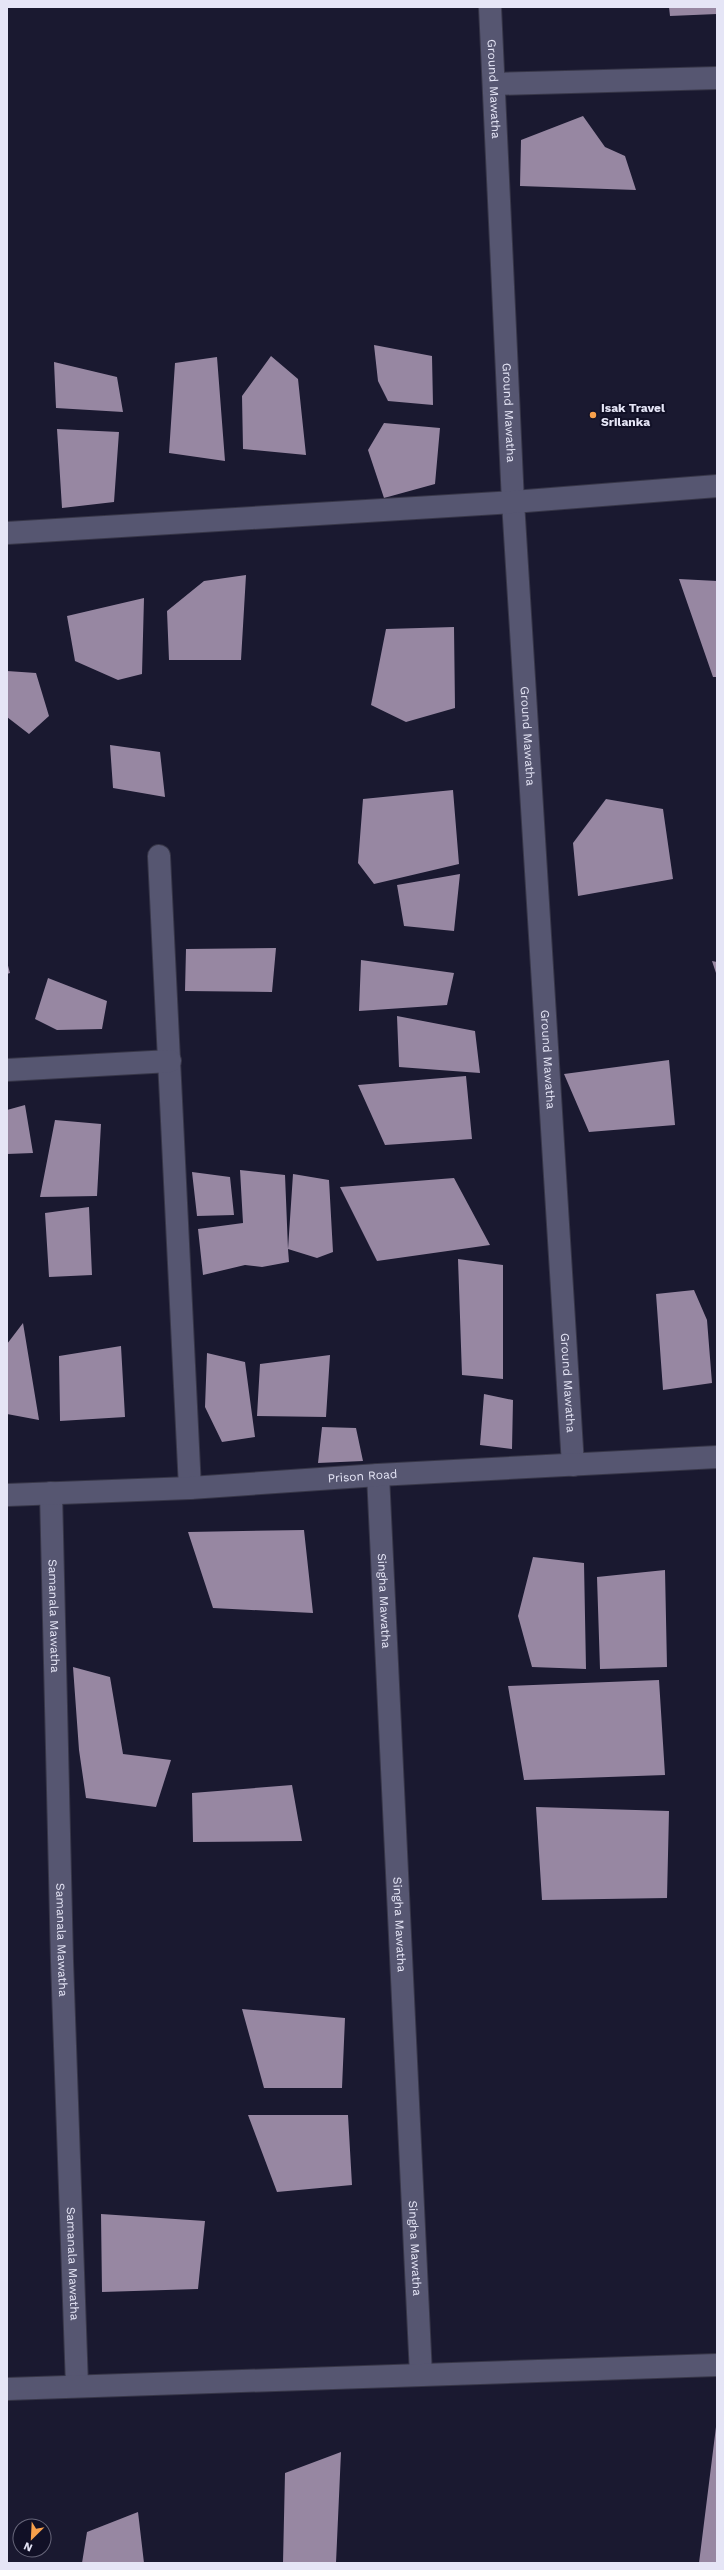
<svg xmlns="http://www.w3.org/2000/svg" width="724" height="2570" font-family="'Work Sans',sans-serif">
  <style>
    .building { fill: #9787a2 }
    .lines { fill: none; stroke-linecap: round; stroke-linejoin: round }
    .minor-casing { stroke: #373648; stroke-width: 24 }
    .minor { stroke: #565671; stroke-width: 22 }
    .poi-dot { fill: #f8a04b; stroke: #111026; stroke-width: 1.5 }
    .labels { text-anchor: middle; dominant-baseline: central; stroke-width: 4; stroke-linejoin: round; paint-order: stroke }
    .street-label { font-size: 12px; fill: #e5e5f6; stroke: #111026 }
    .poi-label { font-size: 12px; font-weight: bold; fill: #e5e5f6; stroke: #111026; text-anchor: start }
  </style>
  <rect width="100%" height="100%" fill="#1a1930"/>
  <path class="building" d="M669,7H717V14L670,16Z
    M583,116L605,147L625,156L636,190L520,186L521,140Z
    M374,345L432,356L433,405L388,401L378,381Z
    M271,356L298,379L306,455L243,449L242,396Z
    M217,357L225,461L169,453L175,363Z
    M54,362L117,377L123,412L56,408Z
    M384,423L440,428L435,484L384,498L368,450Z
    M57,429L119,432L114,502L62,508Z
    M246,575L241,660H169L167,611L204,581Z
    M679,579L717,581V677H713Z
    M144,598L142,674L118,680L75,661L67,616Z
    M454,627L455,708L406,722L371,705L386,629Z
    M7,671L36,673L49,716L29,734L7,717Z
    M110,745L160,752L165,797L113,788Z
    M453,790L459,864L374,884L358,863L363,799Z
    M606,799L663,809L673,879L578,896L573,843Z
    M460,874L454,931L404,926L397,885Z
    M276,948L272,992L185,991L186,949Z
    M361,960L454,973L447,1005L359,1011Z
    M712,961L717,962V976Z
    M7,962L10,973L7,974Z
    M48,978L107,1001L102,1029L57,1030L35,1019Z
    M397,1016L475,1031L480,1073L399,1067Z
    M669,1060L675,1125L589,1132L564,1074Z
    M466,1076L472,1139L385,1145L358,1085Z
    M25,1105L33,1153L7,1154V1110Z
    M55,1120L101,1124L97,1196L40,1197Z
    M240,1170L285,1175L288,1249L293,1174L329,1180L333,1252L317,1258L288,1249L289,1262L262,1267L245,1265L203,1275L198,1229L243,1223Z
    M192,1172L230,1177L234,1215L197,1216Z
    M454,1178L490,1245L377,1261L340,1187Z
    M89,1207L92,1275L49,1277L45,1213Z
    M458,1259L503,1265V1379L462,1375Z
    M694,1290L707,1320L712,1383L663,1390L656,1294Z
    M23,1323L39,1420L7,1414V1344Z
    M121,1346L125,1417L60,1421L59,1356Z
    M207,1353L245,1362L255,1437L222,1442L205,1407Z
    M330,1355L326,1417L257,1416L260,1364Z
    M484,1394L513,1400L512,1449L480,1445Z
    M322,1427L356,1428L363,1461L318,1463Z
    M304,1530L313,1613L213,1608L188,1532Z
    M533,1557L584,1563L586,1669L532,1667L518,1616Z
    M665,1570L667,1667L600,1669L597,1577Z
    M73,1667L110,1677L123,1754L171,1760L156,1807L86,1798L79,1750Z
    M659,1680L665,1775L524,1780L508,1686Z
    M292,1785L302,1841L193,1842L192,1793Z
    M536,1807L669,1811L667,1898L542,1900Z
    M242,2009L345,2018L342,2088H264Z
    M248,2115H348L352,2185L277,2192Z
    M101,2214L205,2221L198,2289L102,2292Z
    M716,2427L717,2563H699Z
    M341,2452L336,2563H283L285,2473Z
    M138,2512L144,2563H82L87,2532Z"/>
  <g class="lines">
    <defs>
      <g id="minor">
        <path id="s1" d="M490,7L513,502L573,1465"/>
        <path d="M494,84L717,78"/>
        <path d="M7,533L513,502L717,486"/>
        <path d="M159,856L190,1488"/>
        <path d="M7,1070L170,1061"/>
        <path id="s2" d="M378,1475L421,2375"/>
        <path id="s3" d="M51,1493L62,1961L77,2386"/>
        <path id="s4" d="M7,1495L190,1488L378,1475L717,1457"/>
        <path d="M7,2389L717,2365"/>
      </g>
    </defs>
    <use href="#minor" class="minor-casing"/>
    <use href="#minor" class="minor"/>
  </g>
  <circle class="poi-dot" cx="593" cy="415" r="4"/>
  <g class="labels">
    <g class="street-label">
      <text stroke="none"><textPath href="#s1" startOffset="82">Ground Mawatha</textPath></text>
      <text stroke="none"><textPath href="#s1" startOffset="406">Ground Mawatha</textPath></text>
      <text stroke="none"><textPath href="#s1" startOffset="730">Ground Mawatha</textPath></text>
      <text stroke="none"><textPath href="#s1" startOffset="1054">Ground Mawatha</textPath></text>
      <text stroke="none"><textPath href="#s1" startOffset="1378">Ground Mawatha</textPath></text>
      <text stroke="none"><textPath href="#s4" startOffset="356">Prison Road</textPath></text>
      <text stroke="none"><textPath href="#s2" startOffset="126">Singha Mawatha</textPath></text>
      <text stroke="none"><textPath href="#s3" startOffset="123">Samanala Mawatha</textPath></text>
      <text stroke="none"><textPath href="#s2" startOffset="450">Singha Mawatha</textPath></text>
      <text stroke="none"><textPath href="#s3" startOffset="447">Samanala Mawatha</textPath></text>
      <text stroke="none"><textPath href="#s2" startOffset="774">Singha Mawatha</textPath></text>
      <text stroke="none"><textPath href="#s3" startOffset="771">Samanala Mawatha</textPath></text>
    </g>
    <g class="poi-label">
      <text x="601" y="408">Isak Travel<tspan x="601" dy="14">Srilanka</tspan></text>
    </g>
  </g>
  <rect width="724" height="2570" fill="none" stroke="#e5e5f6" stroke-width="16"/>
  <g transform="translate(32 2538) rotate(204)"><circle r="19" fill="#111026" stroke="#666579"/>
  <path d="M0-3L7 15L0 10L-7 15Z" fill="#f8a04b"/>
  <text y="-6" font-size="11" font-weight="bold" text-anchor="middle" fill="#e5e5f6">N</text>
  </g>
</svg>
